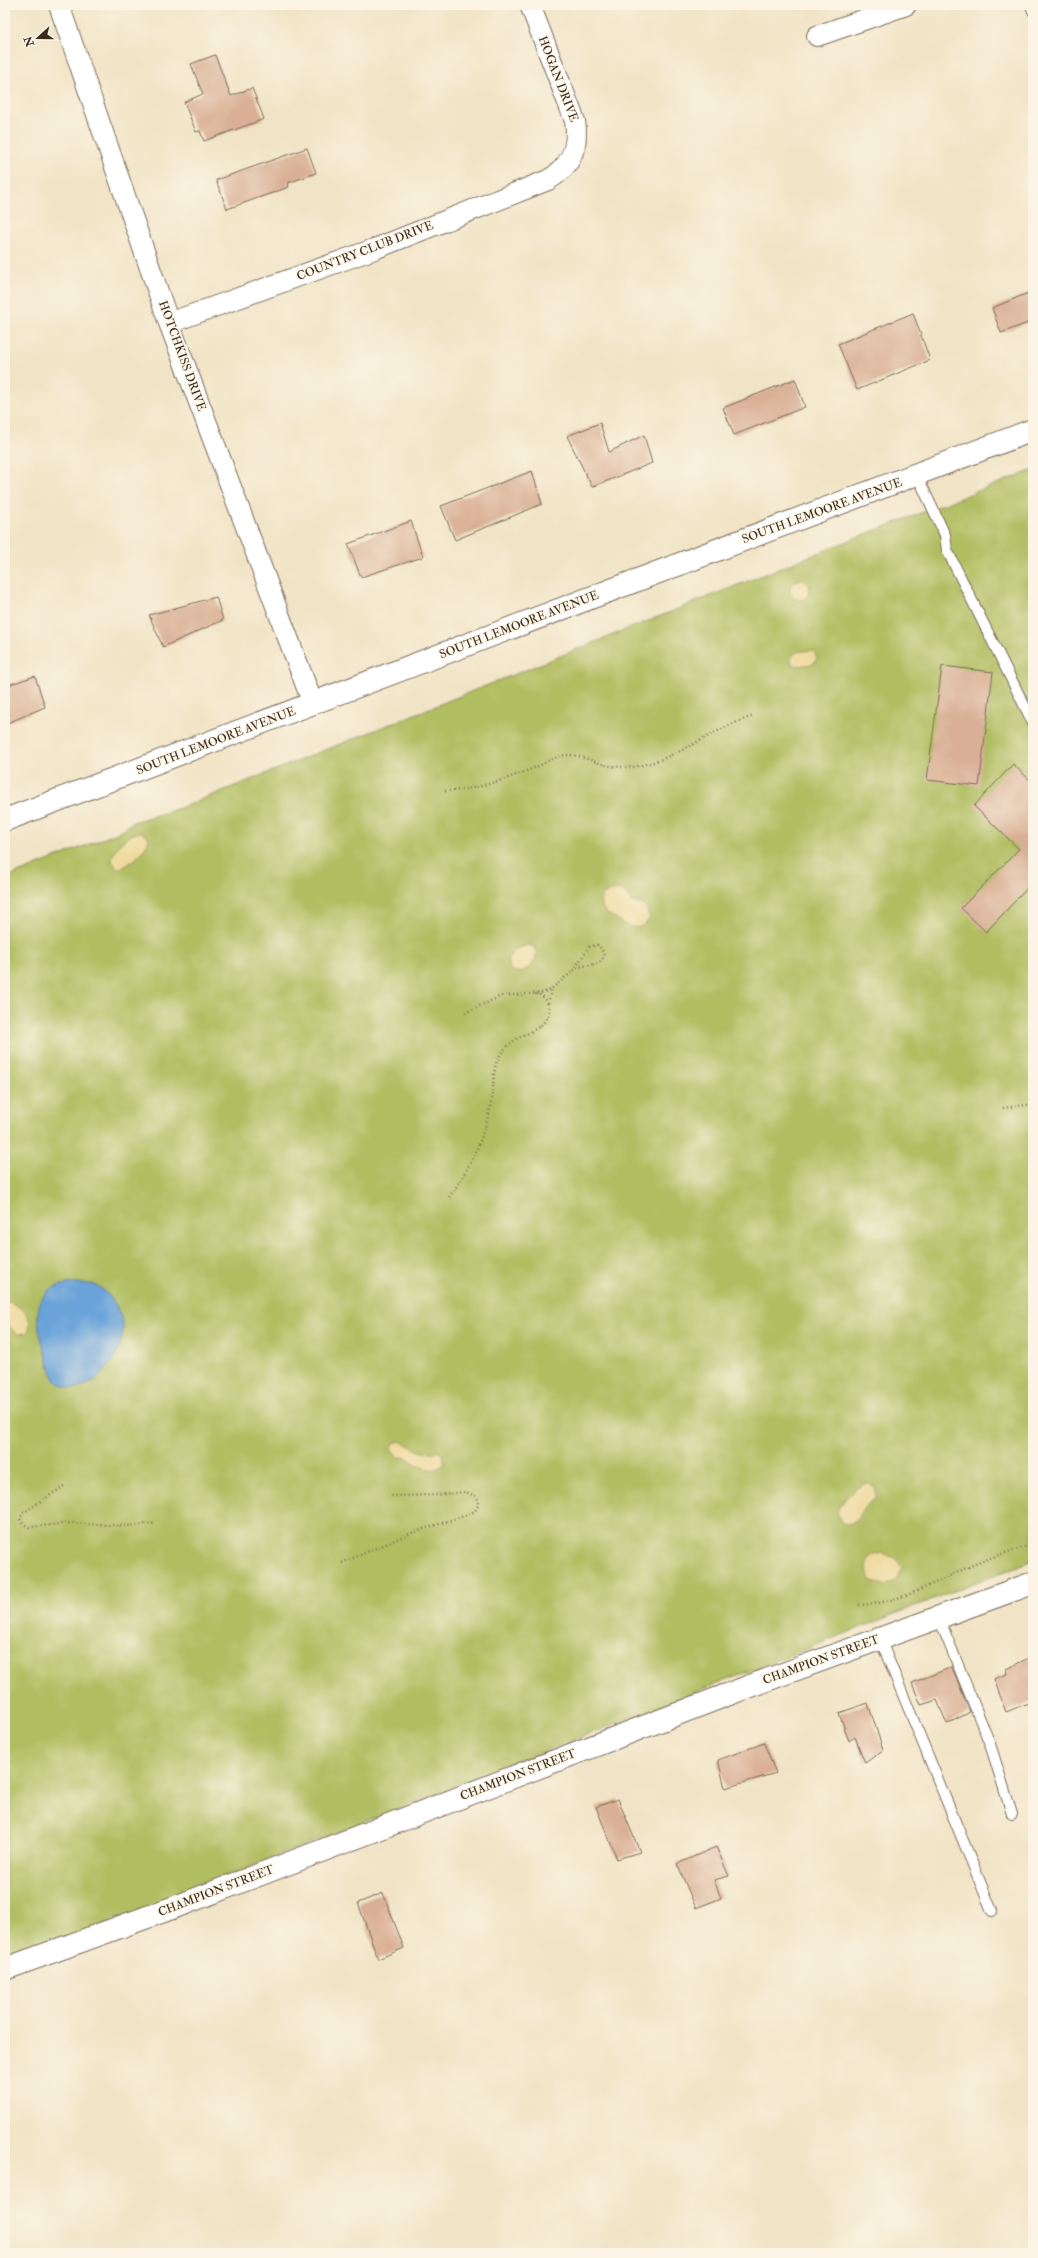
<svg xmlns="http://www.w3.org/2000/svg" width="1038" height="2258" font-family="'IM FELL Double Pica',serif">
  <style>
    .green { fill: #b0bd60; stroke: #76743f }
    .sand { fill: #eeda9e; stroke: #94825e }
    .water { fill: #69a3d9; stroke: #52667c }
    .building { fill: #d9b095 }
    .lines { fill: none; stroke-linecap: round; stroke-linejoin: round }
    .lane-casing { stroke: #7b6b59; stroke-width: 12 }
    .street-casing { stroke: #7b6b59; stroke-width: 22 }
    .secondary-casing { stroke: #7b6b59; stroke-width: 24 }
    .path { stroke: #7b6b59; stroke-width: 2.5; stroke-dasharray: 1 3; stroke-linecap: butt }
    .lane { stroke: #fff; stroke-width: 10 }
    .street { stroke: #fff; stroke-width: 20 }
    .secondary { stroke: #fff; stroke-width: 22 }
    .labels { text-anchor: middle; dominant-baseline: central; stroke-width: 3; stroke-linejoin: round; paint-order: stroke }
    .street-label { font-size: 12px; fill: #3b2a1e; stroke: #fcf5e5 }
  </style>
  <rect width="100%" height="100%" fill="#fcf5e5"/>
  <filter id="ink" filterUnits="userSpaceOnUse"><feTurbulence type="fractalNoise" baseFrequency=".025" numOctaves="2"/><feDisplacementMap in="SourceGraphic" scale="8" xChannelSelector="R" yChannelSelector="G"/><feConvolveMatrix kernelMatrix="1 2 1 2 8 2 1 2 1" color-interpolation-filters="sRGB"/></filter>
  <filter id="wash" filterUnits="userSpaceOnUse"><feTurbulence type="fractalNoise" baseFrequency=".012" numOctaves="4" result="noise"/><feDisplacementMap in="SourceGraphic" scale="16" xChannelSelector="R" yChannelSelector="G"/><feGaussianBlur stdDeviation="0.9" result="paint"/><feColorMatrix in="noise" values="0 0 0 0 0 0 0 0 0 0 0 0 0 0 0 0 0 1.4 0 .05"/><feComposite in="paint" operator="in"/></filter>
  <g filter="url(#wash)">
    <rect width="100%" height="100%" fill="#f1e4c6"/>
    <path class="green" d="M1033,470V1560L5,1963V878L117,833L133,822L180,808L858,537Z"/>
    <path class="sand" d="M790 590a10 10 0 1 1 20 0a10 10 0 1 1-20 0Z
      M813,650L817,658L813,664L796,666L791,662L792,656L797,652Z
      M141,832L149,838C149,848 128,869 117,868L112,861C113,847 128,834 141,832Z
      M620,889L633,902L645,906L650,917C643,931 631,929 621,922C610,914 599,914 602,896L610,891Z
      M528,945L533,946C542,957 531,966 522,972H513L508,965V958L516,949Z
      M8,1302C22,1305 36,1320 27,1333L17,1334L5,1323V1303Z
      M400,1441L421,1452H439L444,1457V1463C435,1476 419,1466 409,1459C406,1457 400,1457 396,1456L391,1448L394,1443Z
      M869,1483L876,1490V1498C872,1501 869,1503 865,1507C858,1514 855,1527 843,1523L837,1514C840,1502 856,1485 869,1483Z
      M882,1553L896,1558L902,1567L896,1580L886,1586L871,1580L866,1567L870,1556Z"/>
    <path class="water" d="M77,1283C82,1284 89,1283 95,1285C111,1292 125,1315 123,1332C121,1356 97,1389 71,1388C66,1387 60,1386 57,1382C51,1375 48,1362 46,1354C34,1320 29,1284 77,1283Z"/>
    <g id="blocks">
      <path class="building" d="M215,55L231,96L252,88L264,119L204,141L200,131L196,132L184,102L203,94L191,64Z
        M307,148L316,173L288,183L289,187L227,209L216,180Z
        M1033,291V321L1001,333L992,308Z
        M913,313L930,360L857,390L838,344Z
        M795,379L805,407L734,435L723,408Z
        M600,423L609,452L644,435L652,463L592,487L567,436Z
        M532,471L542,504L455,540L441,506Z
        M411,521L423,557L361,577L348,544Z
        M216,597L223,620L163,647L149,615Z
        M942,666L993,672L979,786L927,780Z
        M35,676L45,707L5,724V686Z
        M1013,764L1033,783V882L986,932L961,908L1019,849L974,806Z
        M1033,1656V1701L1006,1712L994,1679L1007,1674L1006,1669Z
        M952,1667L970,1712L947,1724L937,1700L921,1705L912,1683Z
        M868,1703L883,1750L865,1763L855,1737L849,1741L839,1713Z
        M764,1743L776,1773L725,1788L718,1760Z
        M618,1799L640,1852L617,1859L596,1807Z
        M716,1847L729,1876L714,1880L721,1898L696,1908L677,1864Z
        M383,1893L404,1948L378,1959L358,1903Z"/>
    </g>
  </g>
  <g filter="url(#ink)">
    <use href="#blocks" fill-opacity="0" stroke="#7b6b59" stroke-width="1"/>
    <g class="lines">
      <defs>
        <path id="lane" d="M1031,5L1033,11
          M917,475L945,535L947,550L1033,723
          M939,1618L990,1744L1012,1814
          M880,1639L992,1911"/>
        <path id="street" d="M59,5L169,323L313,704
          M817,36L906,5
          M169,323L377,248L548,180C571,167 579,147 575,121L530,5"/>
        <path id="secondary" d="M5,820L1033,430
          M5,1969L183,1904L750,1686L1033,1583"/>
      </defs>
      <use href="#lane" class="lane-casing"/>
      <use href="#street" class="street-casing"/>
      <use href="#secondary" class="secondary-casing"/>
      <path class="path" d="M445,791C476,790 507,779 536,767C544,764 552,758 561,756C575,752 591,761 605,765C616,767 627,768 638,766C680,758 713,728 754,716
        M548,1003L552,989
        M465,1013L501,996L541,993L550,990L573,971L589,947L597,945L601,948L604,956C598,970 583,961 573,971
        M1003,1108L1033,1104
        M449,1197C471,1168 485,1135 492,1099C494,1086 492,1069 499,1057C503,1050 511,1042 518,1038C531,1032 556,1022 547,1002C544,997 541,994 535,994
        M64,1486L23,1513L20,1519L23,1524L29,1527L71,1523L130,1526L156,1523
        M342,1563L411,1533L467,1515L475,1511L479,1504L477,1497L465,1492L438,1495L391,1496
        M859,1605C901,1604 942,1578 980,1562C997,1555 1015,1550 1033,1544"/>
      <use href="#lane" class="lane"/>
      <use href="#street" class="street"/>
      <use href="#secondary" class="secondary"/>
    </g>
  </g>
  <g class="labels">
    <g class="street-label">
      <text transform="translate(558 79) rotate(69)">HOGAN DRIVE</text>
      <text transform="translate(365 251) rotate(-21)">COUNTRY CLUB DRIVE</text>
      <text transform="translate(182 356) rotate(70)">HOTCHKISS DRIVE</text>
      <text transform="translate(822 511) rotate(-20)">SOUTH LEMOORE AVENUE</text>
      <text transform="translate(519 625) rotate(-21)">SOUTH LEMOORE AVENUE</text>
      <text transform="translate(216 741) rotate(-21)">SOUTH LEMOORE AVENUE</text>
      <text transform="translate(821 1660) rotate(-20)">CHAMPION STREET</text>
      <text transform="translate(518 1775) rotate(-21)">CHAMPION STREET</text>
      <text transform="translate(216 1891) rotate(-21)">CHAMPION STREET</text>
    </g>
  </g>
  <rect width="1038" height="2258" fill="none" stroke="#fcf5e5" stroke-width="20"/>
  <g transform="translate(38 38) rotate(249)" stroke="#fcf5e5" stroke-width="3" paint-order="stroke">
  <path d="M0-3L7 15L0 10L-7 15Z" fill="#3b2a1e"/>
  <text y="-6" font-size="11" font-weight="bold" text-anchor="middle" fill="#3b2a1e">N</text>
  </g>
</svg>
